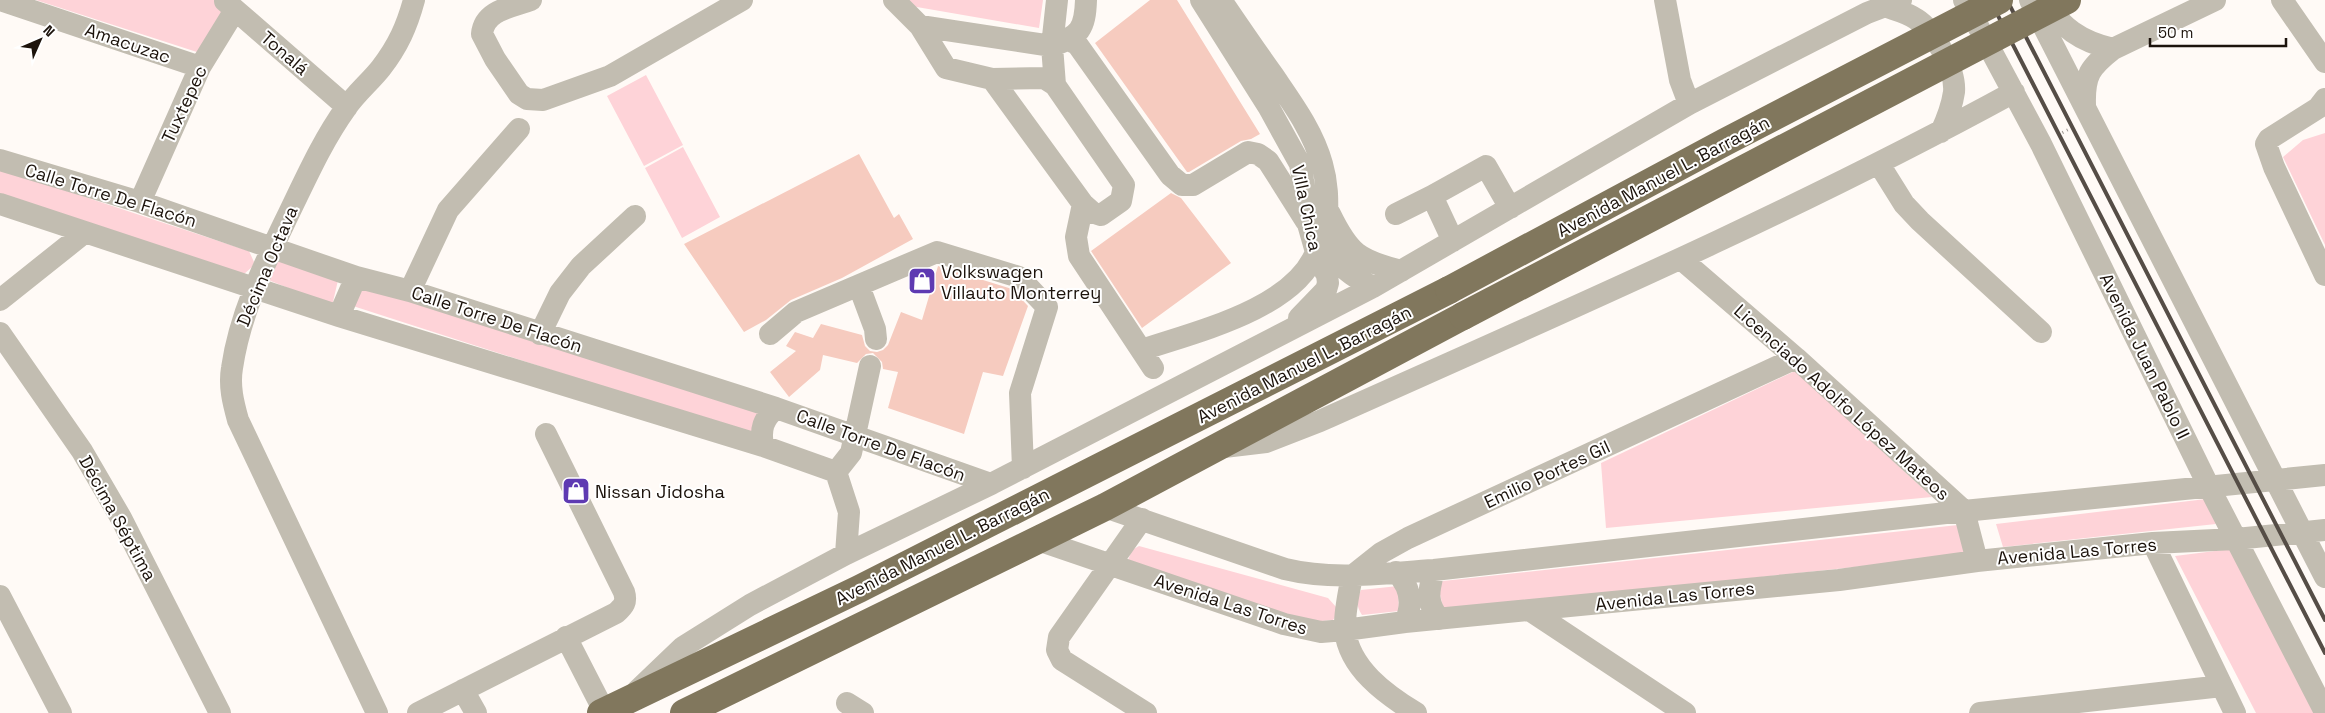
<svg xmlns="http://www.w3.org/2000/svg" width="2325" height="713" font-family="'Space Grotesk',sans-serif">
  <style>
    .green { fill: #fed3d8 }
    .building { fill: #f6cbbf }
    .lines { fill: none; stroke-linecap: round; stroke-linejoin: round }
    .path { stroke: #9d9691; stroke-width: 3; stroke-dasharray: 1 4; stroke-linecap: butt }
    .minor { stroke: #c2bdb1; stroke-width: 22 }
    .highway { stroke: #81775d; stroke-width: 28 }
    .rail { stroke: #554d46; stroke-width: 4 }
    .highway-bridge { stroke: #81775d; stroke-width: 28 }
    .labels { text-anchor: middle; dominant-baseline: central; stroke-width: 4; stroke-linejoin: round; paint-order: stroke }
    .street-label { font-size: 18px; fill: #1c130c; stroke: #fff }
    .poi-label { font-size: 18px; fill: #1c130c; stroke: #fff; text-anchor: start }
  </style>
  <rect width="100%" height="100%" fill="#fffaf6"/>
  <path class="green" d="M36,0H218L226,7L200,53Z
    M904,0H1043L1039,28L911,6Z
    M646,75L683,145L644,166L607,96Z
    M2325,133V245L2283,157L2303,140Z
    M683,147L720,217L682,238L645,168Z
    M0,169L249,251L254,262L252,267L244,274L0,197Z
    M278,260L339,276L332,306L266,279Z
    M366,283L761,411L753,435L353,306Z
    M1795,371L1932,497L1606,528L1601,463Z
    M2206,499L2216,524L2003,547L1996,524Z
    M1958,525L1966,555L1448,611L1443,608L1438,585L1443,581Z
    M1139,546L1328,598L1337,608L1336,616L1333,620L1298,623L1128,560L1132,550Z
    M2239,548L2321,713H2256L2175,556Z
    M1398,586L1399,611L1362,615C1356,606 1356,600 1361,590Z"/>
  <path class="building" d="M1150,0H1177L1260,134L1251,139L1241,141L1189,172H1187L1095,43Z
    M859,154L894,218L899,214L913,239L842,278L791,300L766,320L744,332L684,244Z
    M1171,193L1181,198L1231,263L1142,328L1091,251Z
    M938,266L1012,289L1028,306L1003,376L983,372L964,434L888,408L898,372L883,369L882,362L873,353L866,354L857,363L823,355L820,370L789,397L770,372L796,351L786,346L795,332L813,338L821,324L862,335L865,346L870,351L877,352L883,350L888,345L901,312L922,320Z"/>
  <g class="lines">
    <path class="path" d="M2058,135L2073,127"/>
    <path class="minor" d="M0,0L200,67
      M531,0C512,7 484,10 482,34L495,59L519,94L527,99L543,100L610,76L742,0
      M894,0L920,26L1052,46C1080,36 1085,29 1086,0
      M1201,0L1268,106L1300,164L1307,203L1308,224L1318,259L1327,275L1328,283L1326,290L1299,318
      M1221,0C1238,25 1255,50 1273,75C1292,103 1313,131 1322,164C1339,222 1303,253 1373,287
      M1665,0L1680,80L1689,104
      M1964,0L2041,144L2209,487L2325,712
      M2030,0L2325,577
      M2042,0C2063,28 2079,41 2113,49
      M2282,0L2325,62
      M225,1L347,107
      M1884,6C1895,10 1906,12 1916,19C1934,30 1956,70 1954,92C1952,106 1947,119 1941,132
      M920,26L946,68L992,79L1044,78L1055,85L1124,185L1121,201L1101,215L1092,212L1083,204L992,79
      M1068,40L1077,44L1170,175L1182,185H1193L1248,152L1258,154L1268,161L1306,221
      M1055,85L1052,46L1057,0
      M2325,99L2318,108L2269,139L2266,144L2274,167L2325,275
      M2085,105C2084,75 2090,67 2113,49L2215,0
      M0,160L140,202L356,277L410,291L776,408L991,484
      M1879,164L1904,204L1920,221L2041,332
      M140,202L200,67L235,10
      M0,204L339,316L763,446L836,472L849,512L846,554
      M1083,204L1076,237L1079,256L1153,368
      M1330,214C1349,253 1358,260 1401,271
      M1396,214L1432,196
      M1453,241L1432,196L1486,166L1510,208
      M1681,259L1796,358L1964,511L1977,561
      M859,286L875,329L876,339
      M410,291L448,210L519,129
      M0,300L84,233
      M339,316L356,277
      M0,333L82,451L121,518L220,713
      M540,334L560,293L581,266L635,216
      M770,334L796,312L937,252L1019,277L1047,307L1020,393L1023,468
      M1142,350C1195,332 1294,309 1316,252
      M763,446C760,429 763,419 776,408
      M1224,447L1266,442L1320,421C1554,316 1789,215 2014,92
      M836,472L851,453L870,366
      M1105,507L1285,569C1334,581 1385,573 1434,570L1964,511L2325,475
      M1142,519L1059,637L1057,650L1062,660L1146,713
      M1038,540L1284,624L1321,632L1345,630L1405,622L1839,580L1977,561L2153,543L2236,539L2325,530
      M2153,543L2235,713
      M1434,570C1429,590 1425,601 1439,619
      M1396,572C1410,586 1414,603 1405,622
      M0,596L61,713
      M1531,611L1685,713
      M566,637L604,711
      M463,690L476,713
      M637,691L683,647L750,605L846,554L991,484L1373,287L1689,104L1867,13L1901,0
      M847,703L863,713
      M377,713L238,420C233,402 229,386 232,368C240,312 266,261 290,211C307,176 323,140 346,108C356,93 370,82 381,68C398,46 407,26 414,0
      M418,713L616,613C624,606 627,602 624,592L546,434
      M1416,713C1385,694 1349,668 1345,630C1344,613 1349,592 1352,576L1381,553L1408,538L1796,358
      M1980,713L2222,686"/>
    <path class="highway" d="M601,713L859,589L1449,290
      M684,713L1105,507L1463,316"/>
    <path class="rail" d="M1990,0L2325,653
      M2007,0L2325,620"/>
    <path class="highway-bridge" d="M1449,290L1725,142L1999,0
      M1463,316L2067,0"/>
  </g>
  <defs>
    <symbol id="shop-square" viewBox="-11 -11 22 22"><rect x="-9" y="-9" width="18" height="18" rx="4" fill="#5e3ab2" stroke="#fff"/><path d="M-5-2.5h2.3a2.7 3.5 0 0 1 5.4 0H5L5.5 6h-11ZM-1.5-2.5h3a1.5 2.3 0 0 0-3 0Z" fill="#fff"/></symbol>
  </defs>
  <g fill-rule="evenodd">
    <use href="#shop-square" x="906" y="265" width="32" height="32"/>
    <use href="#shop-square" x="560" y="475" width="32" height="32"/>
  </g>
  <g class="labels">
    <g class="street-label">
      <text transform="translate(128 43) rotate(19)">Amacuzac</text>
      <text transform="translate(285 53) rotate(41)">Tonalá</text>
      <text transform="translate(184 104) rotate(-65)">Tuxtepec</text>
      <text transform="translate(1663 176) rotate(-28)">Avenida Manuel L. Barragán</text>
      <text transform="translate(111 195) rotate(17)">Calle Torre De Flacón</text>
      <text transform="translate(1307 208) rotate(78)">Villa Chica</text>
      <text transform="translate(267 266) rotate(-67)">Décima Octava</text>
      <text transform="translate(497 319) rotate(18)">Calle Torre De Flacón</text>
      <text transform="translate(2145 356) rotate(64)">Avenida Juan Pablo II</text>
      <text transform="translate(1304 364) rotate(-27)">Avenida Manuel L. Barragán</text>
      <text transform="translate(1842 402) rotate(42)">Licenciado Adolfo López Mateos</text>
      <text transform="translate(881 445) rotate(20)">Calle Torre De Flacón</text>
      <text transform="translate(1547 474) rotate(-25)">Emilio Portes Gil</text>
      <text transform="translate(118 518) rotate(61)">Décima Séptima</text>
      <text transform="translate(942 546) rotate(-27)">Avenida Manuel L. Barragán</text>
      <text transform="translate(2077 551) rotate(-5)">Avenida Las Torres</text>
      <text transform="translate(1675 596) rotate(-6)">Avenida Las Torres</text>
      <text transform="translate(1231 604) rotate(18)">Avenida Las Torres</text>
    </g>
    <g class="poi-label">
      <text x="941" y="271">Volkswagen<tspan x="941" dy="21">Villauto Monterrey</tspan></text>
      <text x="595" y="491">Nissan Jidosha</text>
    </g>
  </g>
  <g transform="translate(40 40) rotate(45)" stroke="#ffffff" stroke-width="4" paint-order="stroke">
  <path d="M0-4L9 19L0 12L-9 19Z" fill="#1c130c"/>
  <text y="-8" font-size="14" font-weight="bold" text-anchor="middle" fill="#1c130c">N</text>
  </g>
  <path d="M2150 38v8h136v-8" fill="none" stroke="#1c130c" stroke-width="2.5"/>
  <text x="2158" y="38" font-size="15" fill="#1c130c" stroke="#ffffff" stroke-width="4" paint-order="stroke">50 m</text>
</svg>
